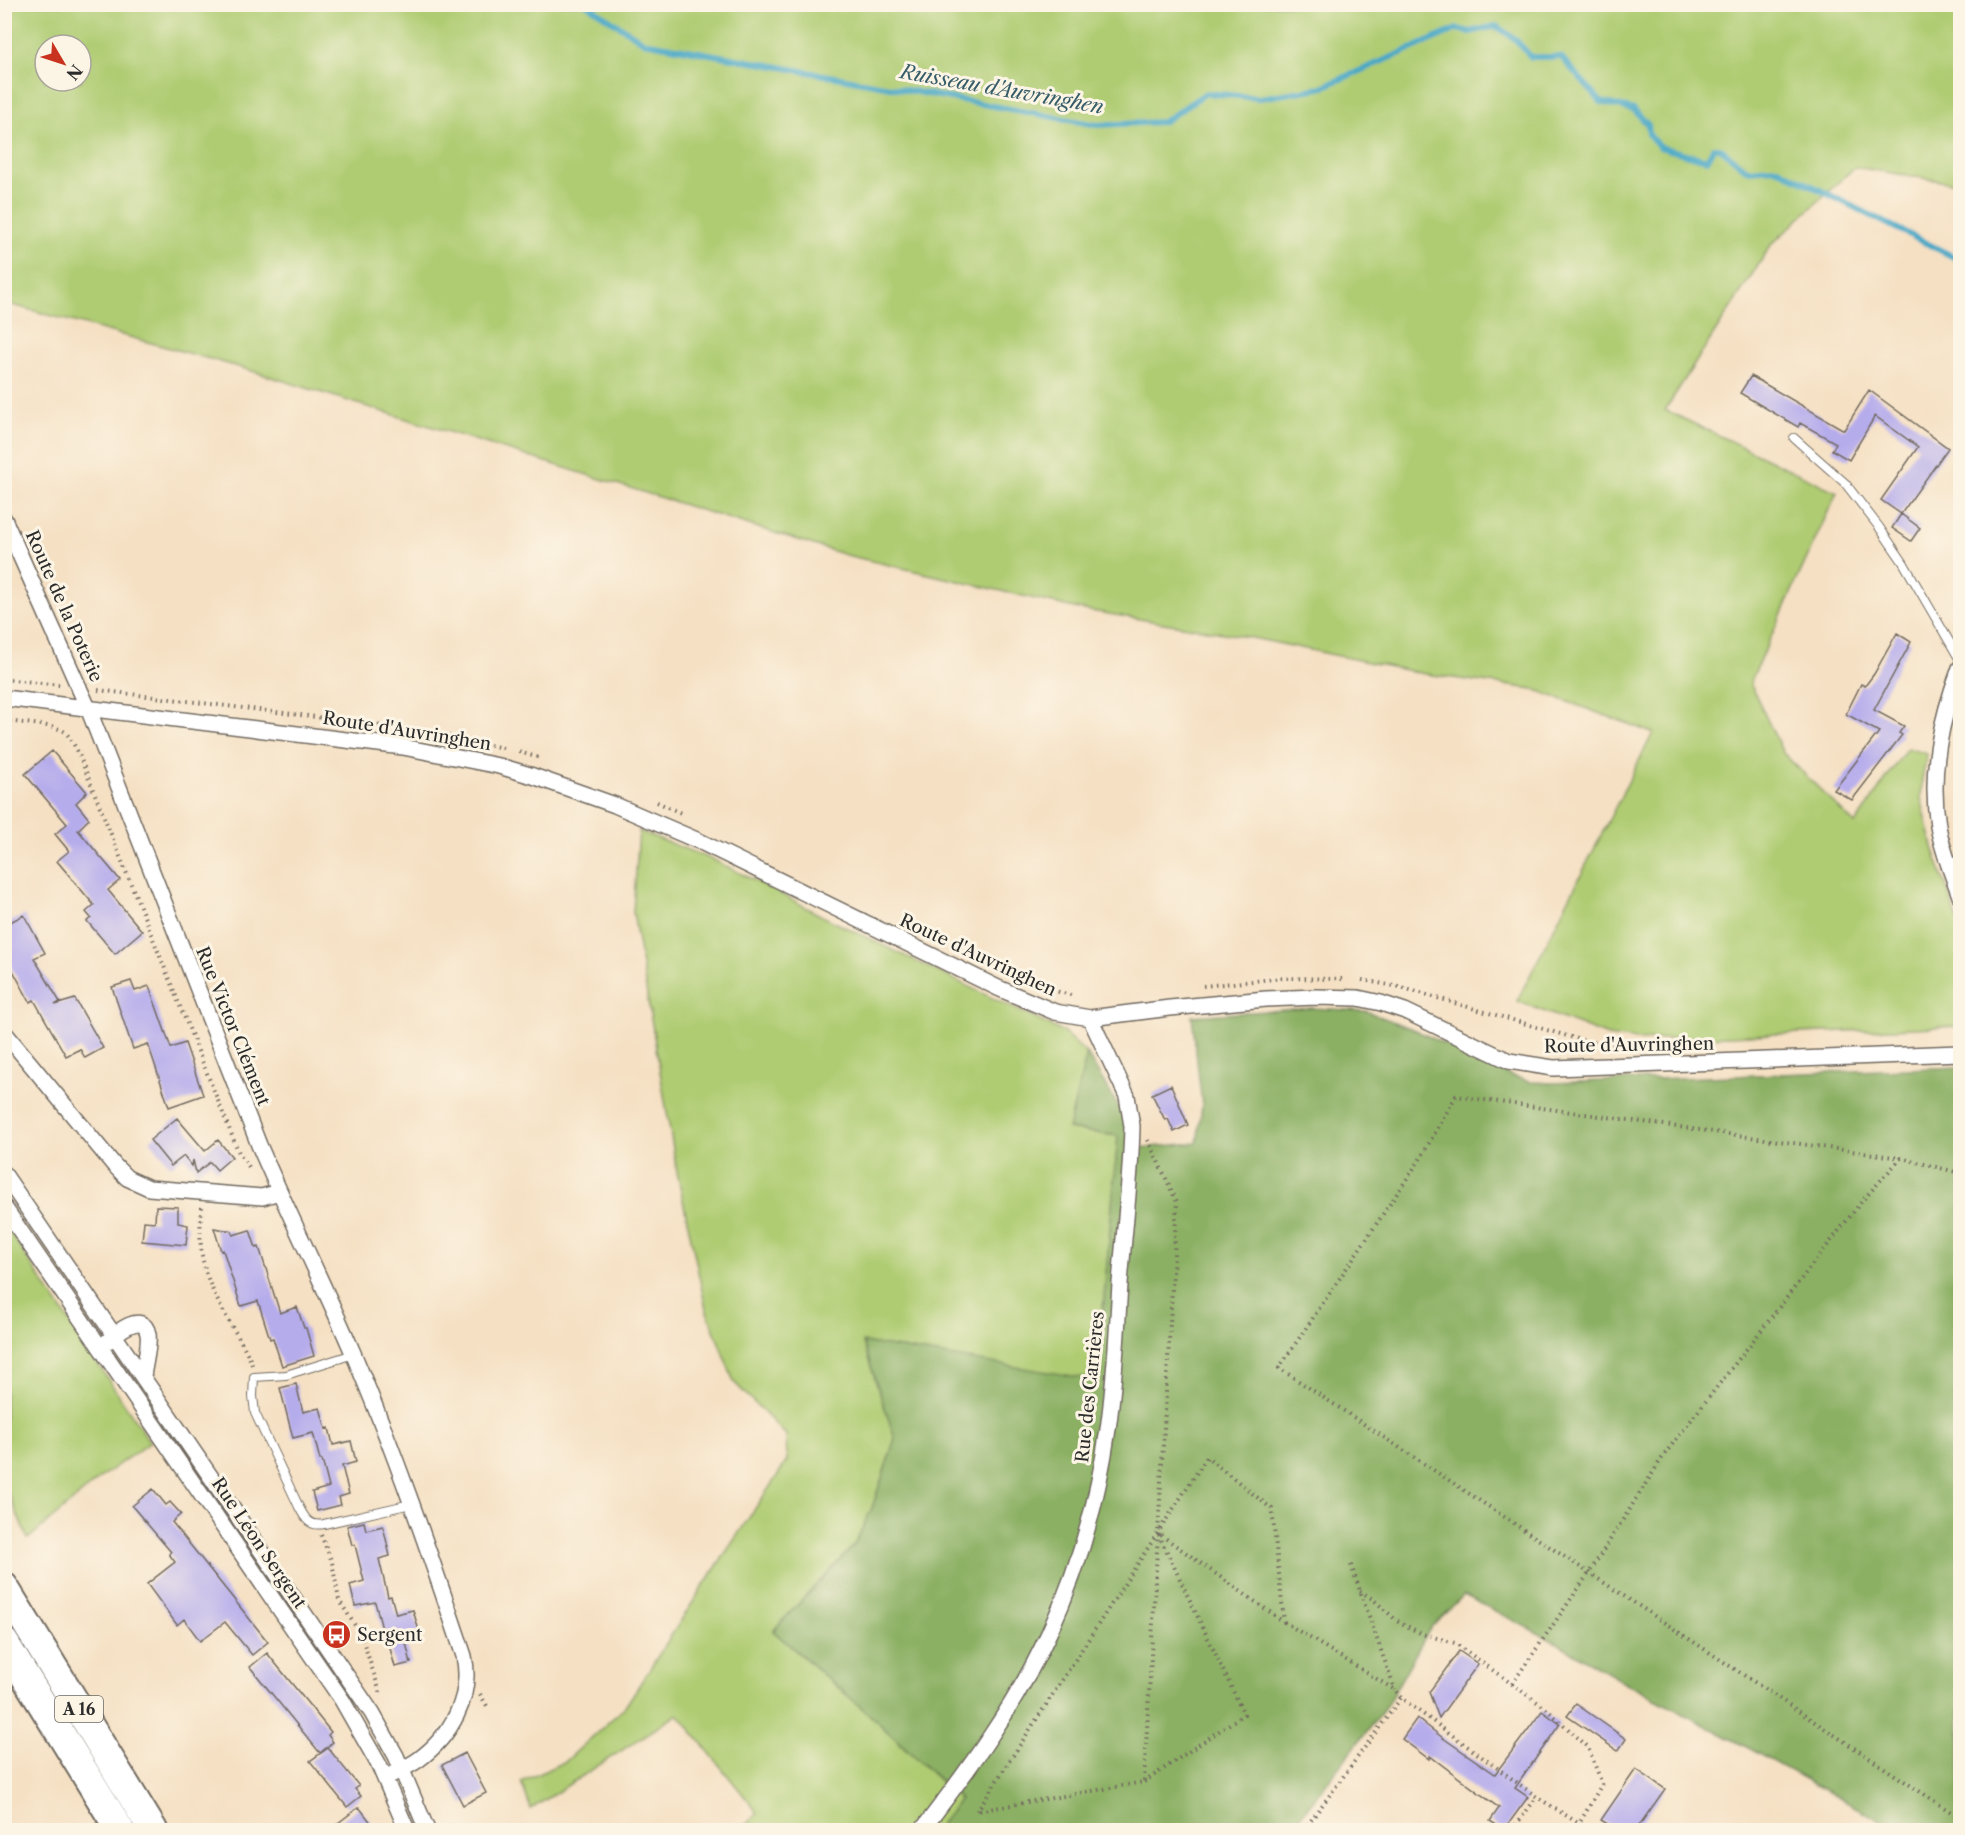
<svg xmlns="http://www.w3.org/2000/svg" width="1965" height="1835" font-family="'Libre Caslon Text',serif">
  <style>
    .green { fill: #afcc72; stroke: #6d7c4e; stroke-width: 1.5; fill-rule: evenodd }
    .forest { fill: #8bb064; stroke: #5b6e48; stroke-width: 1.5 }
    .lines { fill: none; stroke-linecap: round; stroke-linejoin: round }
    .stream { stroke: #47a7c6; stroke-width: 6 }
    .building { fill: #b5acec }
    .service-casing { stroke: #726a60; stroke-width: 10 }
    .minor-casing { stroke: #726a60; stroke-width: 18 }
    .motorway-casing { stroke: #726a60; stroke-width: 32 }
    .path { stroke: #726a60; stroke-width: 4; stroke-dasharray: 1.5 4.5; stroke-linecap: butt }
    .service { stroke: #fff; stroke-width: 8 }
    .minor { stroke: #fff; stroke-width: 15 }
    .motorway { stroke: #fff; stroke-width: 28 }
    .labels { text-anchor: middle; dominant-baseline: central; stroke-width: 6; stroke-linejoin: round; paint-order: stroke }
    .shield { fill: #fcf5e5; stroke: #6a6863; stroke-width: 1.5 }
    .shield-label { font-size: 16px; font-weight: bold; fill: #2b2b2b }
    .street-label { font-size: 18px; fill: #2b2b2b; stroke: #fcf5e5 }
    .poi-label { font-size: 18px; fill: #2b2b2b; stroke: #fcf5e5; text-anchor: start }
    .water-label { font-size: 20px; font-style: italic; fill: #365d69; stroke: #fcf5e5 }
  </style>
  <rect width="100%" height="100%" fill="#fcf5e5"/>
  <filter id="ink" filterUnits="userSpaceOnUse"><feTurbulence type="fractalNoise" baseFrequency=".0167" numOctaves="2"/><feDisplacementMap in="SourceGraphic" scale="12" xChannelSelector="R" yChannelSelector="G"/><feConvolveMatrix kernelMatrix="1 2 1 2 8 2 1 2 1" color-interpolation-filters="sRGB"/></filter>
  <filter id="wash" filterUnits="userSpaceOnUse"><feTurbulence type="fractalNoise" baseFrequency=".008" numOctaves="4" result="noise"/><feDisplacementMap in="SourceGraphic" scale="24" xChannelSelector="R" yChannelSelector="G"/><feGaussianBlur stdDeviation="1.35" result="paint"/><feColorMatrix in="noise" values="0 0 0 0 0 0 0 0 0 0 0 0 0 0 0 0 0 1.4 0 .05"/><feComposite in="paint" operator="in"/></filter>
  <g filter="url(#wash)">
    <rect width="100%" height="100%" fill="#f5e0c3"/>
    <path class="green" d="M4,5H1960V184L1855,167L1771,245L1665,410L1837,492L1750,683L1783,753L1855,824L1907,748L1927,754L1922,780L1921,798L1933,847L1960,926V1026L1637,1040L1608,1036L1517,1001L1653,733L1533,689L1425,674L1248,637L1079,609L846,555L239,367L5,303ZM45,45H81V81H45Z
      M639,831L716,861L774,890L820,915L1063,1032L1087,1054L1068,1129L1118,1136L1097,1381L863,1343L895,1438L872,1508L854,1545L773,1631L869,1714L960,1800L936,1830H740L758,1813L678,1714L531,1809L521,1782L566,1761L625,1707L702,1588L787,1461L786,1435L734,1382L706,1309L677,1172L633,912Z
      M5,1225L150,1442L101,1477L28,1539L5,1486Z"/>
    <path class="forest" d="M1312,1008L1366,1011L1415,1030L1512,1076L1531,1082L1552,1083L1960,1067V1830H1897L1754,1751L1629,1685L1559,1644L1464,1595L1431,1627L1385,1708L1290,1830H936L960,1799L869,1714L773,1631L854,1545L872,1508L895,1439L863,1342L1097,1380L1118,1136L1068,1129L1087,1054L1123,1114L1138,1148L1197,1143L1202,1106L1192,1016Z"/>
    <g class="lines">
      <path class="stream" d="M586,4L644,42L1097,125L1163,122L1206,93L1260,98L1320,88L1457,29L1470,32L1496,26L1515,39L1531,57H1561L1601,102L1634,110L1648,125L1649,135L1660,147L1707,160L1713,148H1720L1747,170L1776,168L1960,260"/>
    </g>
    <g id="blocks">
      <path class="building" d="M1751,376L1844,430L1869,390L1948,448L1901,514L1881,500L1918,447L1875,416L1849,460L1832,450L1836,443L1800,423L1798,427L1740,393Z
        M1901,514L1920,528L1911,541L1892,528Z
        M1897,633L1911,642L1874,710L1904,726L1899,733L1902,735L1852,800L1834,790L1879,732L1846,714L1861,684L1865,686L1874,674Z
        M52,751L87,792L76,803L89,819L78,830L120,880L108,890L142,931L115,954L87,921L91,918L86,912L94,905L57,861L69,851L55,834L67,824L25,774Z
        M24,915L45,953L34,958L60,1002L55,1005L75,999L103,1048L85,1058L80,1049L66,1056L34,1000L30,1002L4,954V925Z
        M131,981L135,991L149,986L171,1048L185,1043L203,1095L169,1107L148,1044L133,1049L112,987Z
        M1171,1085L1188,1125L1174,1132L1168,1119L1165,1120L1152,1094Z
        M177,1118L205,1151L218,1140L232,1157L217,1170L210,1162L196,1173L193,1160L192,1166L184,1156L171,1166L150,1140Z
        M156,1206L178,1207V1223L188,1225L186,1245L142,1241L144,1221L155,1222Z
        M214,1228L232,1231L233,1235L250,1230L256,1248L259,1247L280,1313L297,1307L304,1328H306L314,1356L282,1366L273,1338L270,1339L258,1301L241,1306L223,1250L221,1251Z
        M296,1384L303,1412L320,1408L326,1429L329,1428L333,1445L351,1441L356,1462L342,1466L349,1494L339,1497L341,1505L317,1511L312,1492L329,1487L322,1460H320L313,1433L293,1438L280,1388Z
        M153,1489L166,1505L170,1502L181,1514L172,1522L268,1642L252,1655L225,1622L200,1641L184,1619L177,1625L147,1584L175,1562L169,1554L171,1552L132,1506Z
        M364,1522L366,1530L383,1526L390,1556L379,1559L388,1597L391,1596L396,1614L413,1610L419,1631L404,1635L411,1663L395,1667L385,1629H382L375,1602L355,1606L350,1585L364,1581L355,1545H352L347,1526Z
        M1459,1651L1478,1664L1439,1718L1429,1692Z
        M267,1653L331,1732L328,1735L333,1742L320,1753L250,1667Z
        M1576,1704L1626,1739L1618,1751L1567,1716Z
        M1542,1711L1560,1724L1515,1788L1528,1797L1504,1830L1490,1821L1499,1808L1430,1756L1429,1759L1402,1739L1417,1718L1443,1738L1495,1774Z
        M328,1748L359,1786L355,1789L361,1796L347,1807L310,1761Z
        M465,1753L486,1793L463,1805L442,1765Z
        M1636,1769L1665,1789L1636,1830H1617L1601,1820Z
        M359,1807L372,1824L365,1830H329Z"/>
    </g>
  </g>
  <g filter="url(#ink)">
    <use href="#blocks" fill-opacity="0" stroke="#726a60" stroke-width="1.5"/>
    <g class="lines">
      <defs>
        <path id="service" d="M1794,438L1845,483L1879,527L1903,562L1960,660
          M354,1354L286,1375L254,1377L253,1396L255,1413L299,1507C305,1519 310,1527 324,1524L411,1504"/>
        <path id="minor" d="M4,519L88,708L259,1145C289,1215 323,1283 353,1353C395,1452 430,1554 464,1656C473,1697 451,1736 418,1760C408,1767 396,1772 385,1778
          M1960,668C1941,719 1929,772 1938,826C1942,850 1952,873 1960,896
          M4,698L403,747L499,766L533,776L615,805L701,842L998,988L1055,1012L1090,1018L1170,1008L1266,999L1316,997L1358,998L1381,1003L1405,1011L1509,1061L1553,1068L1960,1053
          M4,1032L114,1165L127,1178L149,1188L262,1197L279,1192
          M4,1174L372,1713L396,1756L427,1830
          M4,1207L342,1700L379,1765L407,1830
          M107,1342C115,1334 143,1309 148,1334C150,1345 144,1366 143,1377
          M922,1830C970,1768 1016,1705 1049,1633C1079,1569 1098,1499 1108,1429C1115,1381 1117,1332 1120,1284C1124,1232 1131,1179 1132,1126L1127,1096L1090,1018"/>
        <path id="motorway" d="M4,1587L153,1830
          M4,1642L120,1830"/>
      </defs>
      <use href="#service" class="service-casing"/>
      <use href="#minor" class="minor-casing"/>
      <use href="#motorway" class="motorway-casing"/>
      <path class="path" d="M4,679L60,685
        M98,690L421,730L503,748
        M4,721C19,723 54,724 65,732C71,738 74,745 78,752L239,1153L249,1167
        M519,752L540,758
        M657,802L683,814
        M1362,980L1400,987L1581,1040L1621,1047
        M1203,986L1283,978L1345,979
        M1052,990L1074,996
        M1960,1173L1901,1158L1456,1096L1419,1161L1279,1368L1960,1818
        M202,1207C196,1256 206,1282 230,1323C238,1337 247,1350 252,1365
        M321,1535L332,1562L339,1600L361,1635L381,1695
        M1351,1565L1395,1690
        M1360,1591L1374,1600L1396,1620L1422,1634L1455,1643L1544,1707L1588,1747L1602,1784L1579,1824
        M1284,1622L1395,1690L1401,1698L1537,1797L1589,1830
        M1512,1684L1589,1573L1664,1455L1862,1201L1901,1158
        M480,1694L487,1706
        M1144,1782L1244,1714L1158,1533L1177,1202L1148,1140
        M977,1811L1207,1457L1272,1509L1284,1622L1158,1533L1144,1782L977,1811
        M1304,1830L1401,1698
        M1512,1830L1537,1797"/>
      <use href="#service" class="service"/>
      <use href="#minor" class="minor"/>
      <use href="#motorway" class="motorway"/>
    </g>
  </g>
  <defs>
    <symbol id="bus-disc" viewBox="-11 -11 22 22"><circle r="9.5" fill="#c8321e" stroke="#fcf5e5"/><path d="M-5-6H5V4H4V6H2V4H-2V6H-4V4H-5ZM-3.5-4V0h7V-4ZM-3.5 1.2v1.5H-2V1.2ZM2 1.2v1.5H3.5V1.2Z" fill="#fff"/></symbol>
  </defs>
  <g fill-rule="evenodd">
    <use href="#bus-disc" x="320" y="1618" width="33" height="33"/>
  </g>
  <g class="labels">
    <rect class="shield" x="55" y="1696" width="48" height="26" rx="4.5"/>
    <g class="shield-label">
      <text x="79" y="1709">A 16</text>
    </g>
    <g class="street-label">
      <text transform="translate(64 606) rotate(66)">Route de la Poterie</text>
      <text transform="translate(407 731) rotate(9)">Route d'Auvringhen</text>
      <text transform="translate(978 955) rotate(25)">Route d'Auvringhen</text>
      <text transform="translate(233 1026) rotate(68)">Rue Victor Clément</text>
      <text transform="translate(1629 1045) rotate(-1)">Route d'Auvringhen</text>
      <text transform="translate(1090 1387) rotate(-84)">Rue des Carrières</text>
      <text transform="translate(259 1543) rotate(56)">Rue Léon Sergent</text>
    </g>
    <g class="poi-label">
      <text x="357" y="1635">Sergent</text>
    </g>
    <g class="water-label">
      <text transform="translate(1002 89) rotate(10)">Ruisseau d'Auvringhen</text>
    </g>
  </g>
  <rect width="1965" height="1835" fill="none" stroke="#fcf5e5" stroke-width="24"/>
  <g transform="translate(63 63) rotate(129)"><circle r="28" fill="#fcf5e5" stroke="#a8a49b" stroke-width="1.5"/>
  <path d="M0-4.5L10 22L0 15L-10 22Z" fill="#c8321e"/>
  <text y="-9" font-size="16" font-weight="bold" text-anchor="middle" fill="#2b2b2b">N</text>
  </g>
</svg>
